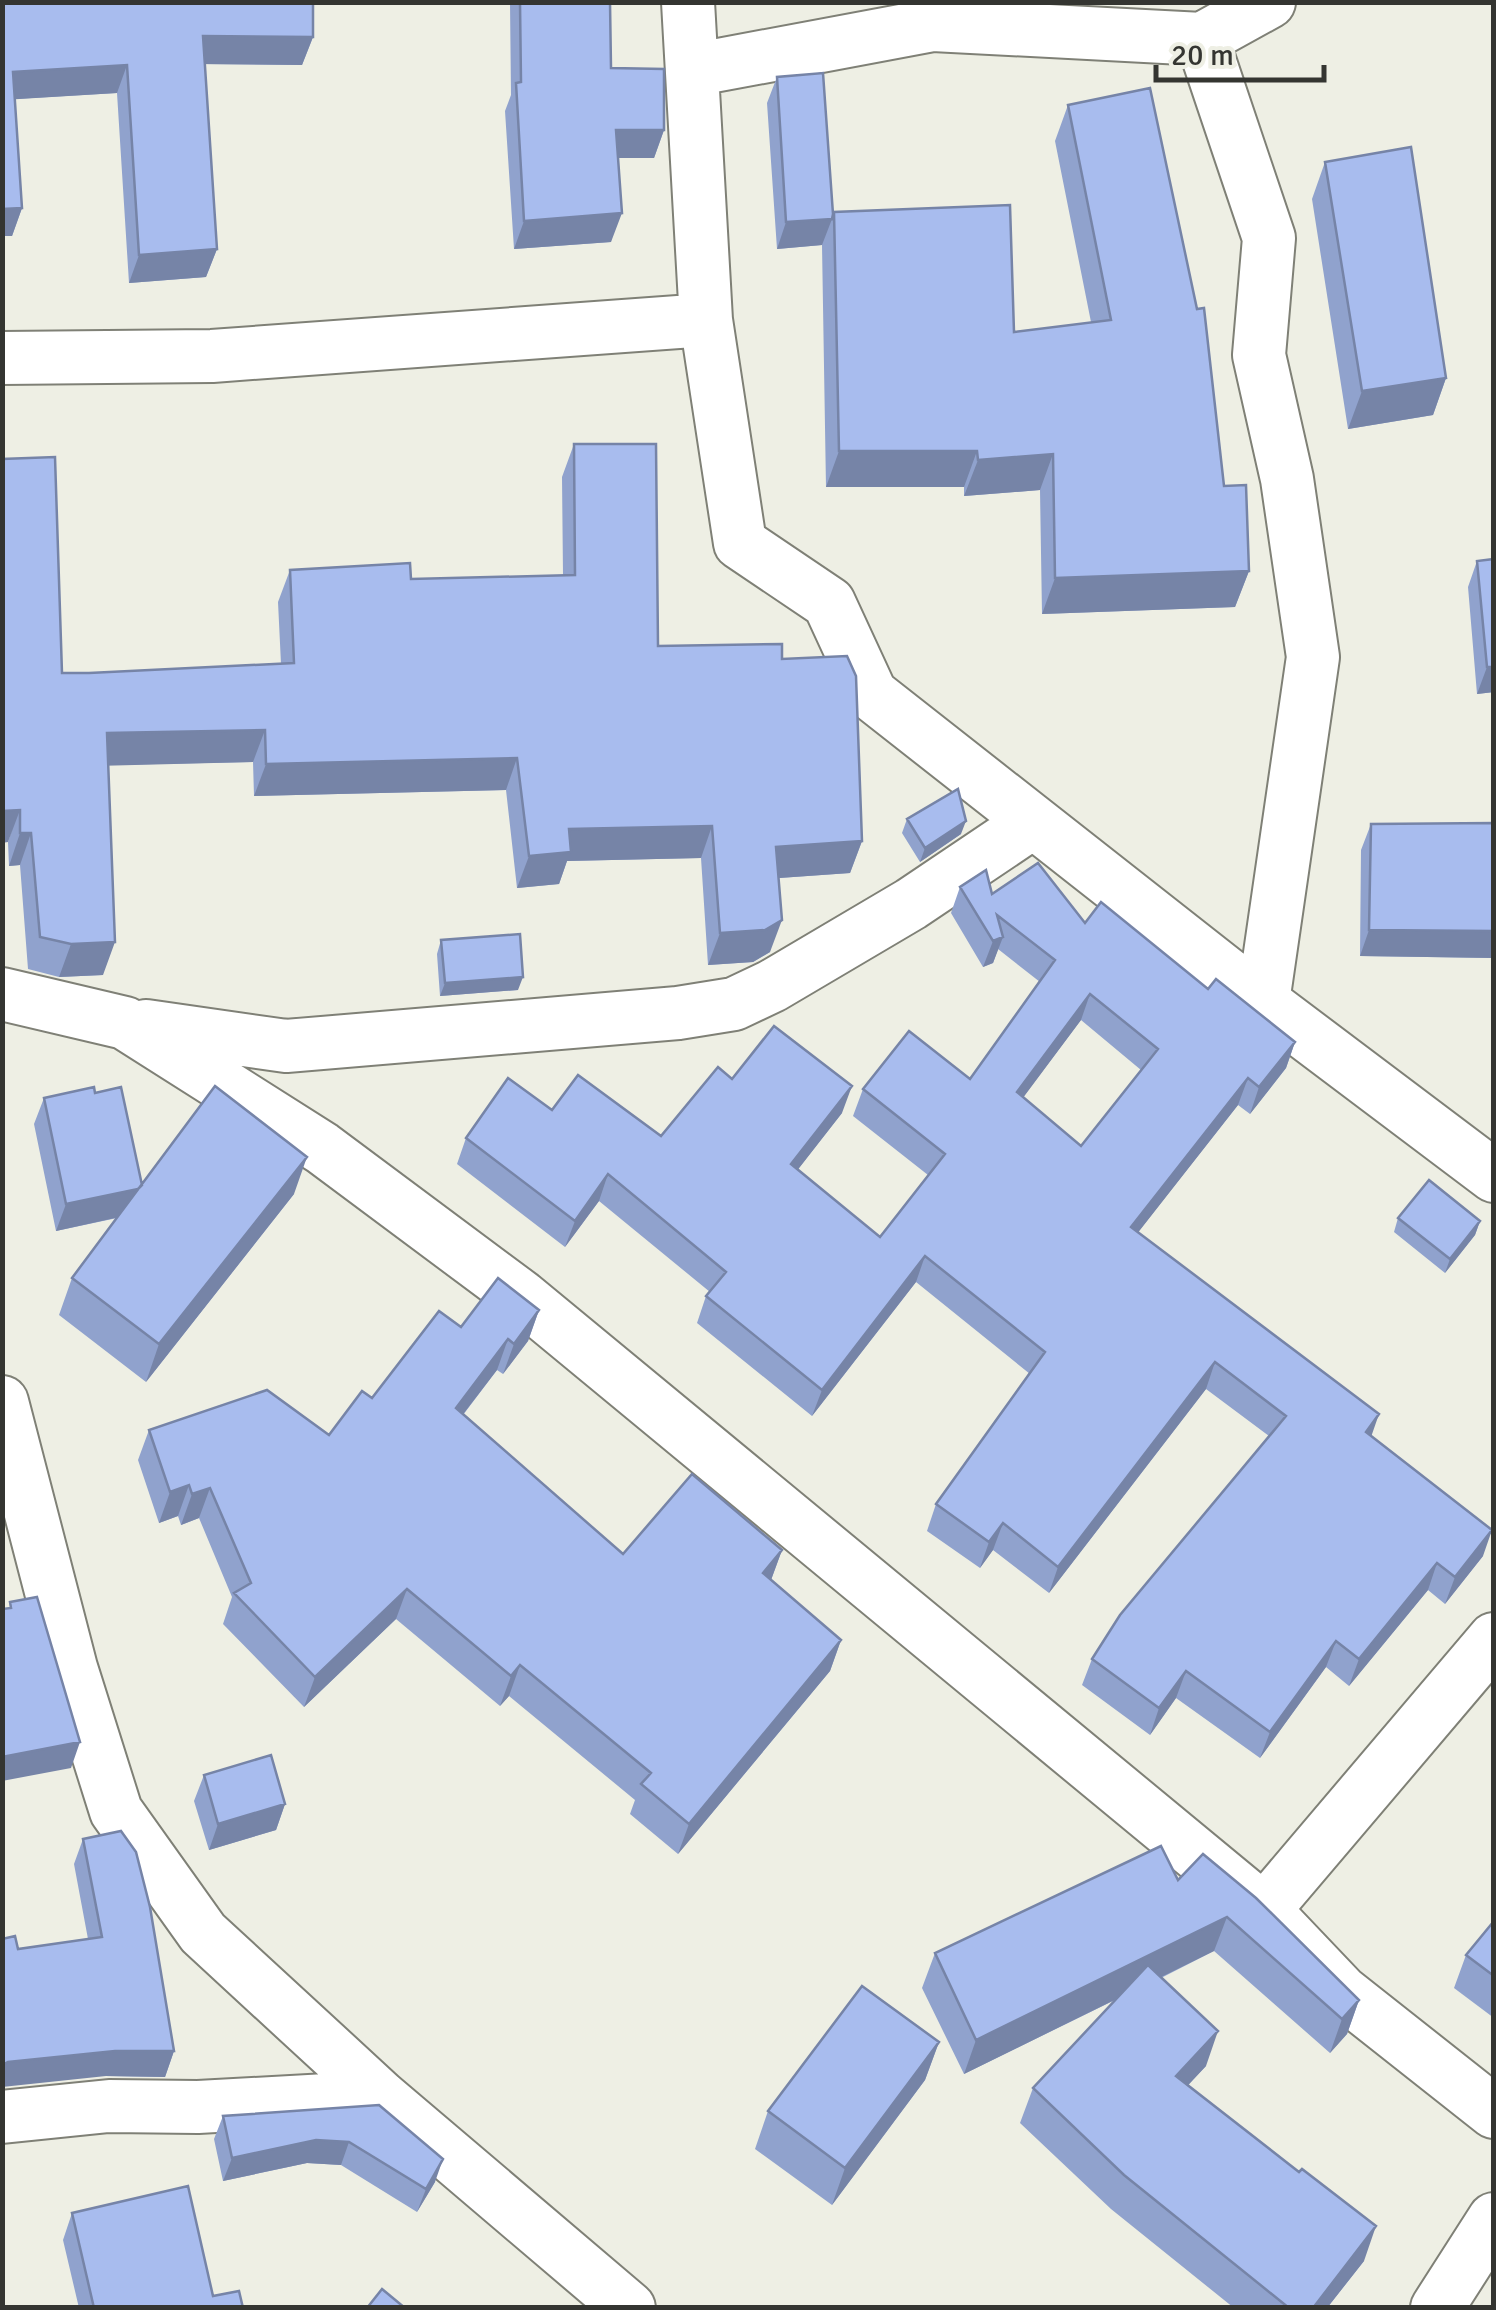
<svg xmlns="http://www.w3.org/2000/svg" width="1496" height="2310" font-family="Signika,sans-serif">
  <style>
    .lines { fill: none; stroke-linecap: round; stroke-linejoin: round }
    .street-casing { stroke: #7f8076; stroke-width: 56 }
    .street { stroke: #fff; stroke-width: 52 }
    .wall { fill: #90a2cd; fill-rule: evenodd }
    .shaded-wall { fill: #7684a7 }
    .building { fill: #a8bcee; stroke: #7684a7; stroke-width: 2.5; fill-rule: evenodd }
  </style>
  <rect width="100%" height="100%" fill="#eeefe4"/>
  <g class="lines">
    <defs>
      <path id="street" d="M688,2L706,320L740,543L829,603L871,694L1263,1002L1494,1176
        M1202,39L1269,238L1259,355L1287,479L1313,657L1263,1002
        M692,70L933,25L1202,39L1269,2
        M2,358L212,356L706,320
        M2,994L125,1023L322,1148L522,1297L1264,1910L1342,1992L1494,2112
        M146,1026L286,1046L678,1013L734,1004L772,986L911,904L1033,822
        M2,1402L71,1668L116,1811L203,1933L381,2097L629,2308
        M1264,1910L1494,1639
        M2,2117L109,2106L198,2107L381,2097
        M1437,2308L1494,2219"/>
    </defs>
    <use href="#street" class="street-casing"/>
    <use href="#street" class="street"/>
  </g>
  <path class="wall" d="M2,2L313,37L302,65L205,64L217,249L206,277L129,283L117,93L15,99L22,208L12,236Z
    M510,2H610L611,68L664,130L654,158H618L611,242L514,249L505,111L511,95Z
    M777,77L833,214L1014,332L1091,322L1055,141L1068,105L1224,486L1249,571L1235,607L1042,614L1040,490L964,496V487H826L822,245L777,249L767,103Z
    M1325,162L1446,378L1433,415L1348,429L1312,199Z
    M574,444L658,646L782,659L862,841L850,873L779,878L770,952L753,962L708,965L701,858L567,861L559,884L517,888L506,790L254,796L253,762L108,765L103,975L59,977L28,969L20,865L9,866L8,842L62,673H89L281,664L278,602L290,570L411,579L563,575L562,477Z
    M1477,561L1494,692L1477,694L1468,587Z
    M907,819L961,834L920,862L902,833Z
    M1494,823V958L1360,956L1361,850L1371,824Z
    M960,887L992,894L1085,923L1208,989L1295,1042L1286,1068L1250,1114L1238,1105L1138,1232L1371,1436L1483,1556L1445,1604L1428,1590L1349,1686L1326,1667L1260,1758L1176,1698L1150,1735L1082,1685L1092,1659L1269,1436L1206,1389L1049,1593L993,1550L980,1568L927,1531L936,1504L1030,1374L916,1282L812,1416L697,1323L706,1296L710,1292L599,1201L565,1247L457,1164L466,1138L552,1110L661,1136L732,1079L842,1113L798,1169L880,1237L928,1175L853,1116L863,1089L970,1079L1040,982L998,949L993,963L983,967L951,913ZM1081,1020L1141,1070L1081,1146L1023,1097Z
    M441,940L518,990L440,996L437,954Z
    M95,1093L142,1185L294,1194L146,1382L59,1315L72,1278L117,1218L56,1231L34,1124L44,1098Z
    M1398,1218L1480,1221L1475,1235L1445,1273L1394,1232Z
    M539,1310L528,1341L503,1374L497,1370L463,1415L623,1554L782,1550L771,1580L841,1640L830,1671L678,1854L630,1814L635,1800L509,1696L500,1706L396,1619L304,1707L223,1624L232,1597L199,1518L181,1525L178,1516L159,1523L138,1460L149,1430L329,1435L461,1327Z
    M204,1775L285,1804L276,1830L209,1850L194,1801Z
    M83,1839L174,2051L165,2077L106,2076L18,1949L88,1939L74,1864Z
    M1178,1880L1359,2000L1347,2034L1330,2053L1214,1951L1161,1978L1206,2066L1188,2085L1364,2261L1327,2308H1234L1111,2209L1020,2123L1033,2088L1115,2000L964,2074L922,1988L935,1953Z
    M1494,1921V2018L1454,1988L1466,1955Z
    M939,2042L925,2080L832,2205L755,2149L768,2111Z
    M379,2105L435,2182L417,2212L341,2165L307,2163L223,2181L214,2139L223,2116Z
    M72,2213L213,2296L243,2308H79L63,2240Z"/>
  <path class="shaded-wall" d="M203,36L313,37L302,65L193,64Z
    M127,65L117,93L3,100L13,72Z
    M616,130H664L654,158H606Z
    M22,208L12,236H2V209Z
    M622,213L611,242L514,249L524,221Z
    M832,219L822,245L777,249L786,222Z
    M217,249L206,277L129,283L139,255Z
    M1446,378L1433,415L1348,429L1362,391Z
    M839,451H977L964,487H826Z
    M1053,454L1040,490L964,496L978,460Z
    M1249,571L1235,607L1042,614L1055,578Z
    M1487,667H1494V692L1477,694Z
    M265,730L253,762L95,766L107,733Z
    M517,758L506,790L254,796L266,764Z
    M20,810L8,842L2,843V811Z
    M966,821L961,834L920,862L925,848Z
    M712,826L701,858L567,861L559,884L517,888L529,856L569,829Z
    M20,833H31L20,865L9,866Z
    M862,841L850,873L765,879L776,847Z
    M782,920L770,952L753,962L708,965L720,933Z
    M1369,930L1494,931V958L1360,956Z
    M1003,937L993,963L983,967L993,941Z
    M115,942L103,975L59,977L71,944Z
    M523,977L518,990L440,996L445,983Z
    M1090,994L1081,1020L1008,1118L1017,1092Z
    M1295,1042L1286,1068L1250,1114L1259,1087Z
    M1248,1078L1238,1105L1122,1253L1131,1227Z
    M852,1086L842,1113L782,1190L791,1164Z
    M307,1157L294,1194L146,1382L159,1344Z
    M608,1174L599,1201L565,1247L575,1221Z
    M142,1188L133,1214L56,1231L66,1204Z
    M1480,1221L1475,1235L1445,1273L1450,1259Z
    M925,1256L916,1282L812,1416L822,1390Z
    M539,1310L528,1341L503,1374L514,1344Z
    M508,1339L497,1370L444,1439L456,1408Z
    M1215,1362L1206,1389L1049,1593L1058,1567Z
    M1379,1414L1370,1440L1366,1432Z
    M189,1485L178,1516L159,1523L170,1492Z
    M210,1488L199,1518L181,1525L192,1494Z
    M1003,1523L993,1550L980,1568L989,1542Z
    M1492,1530L1483,1556L1445,1604L1455,1577Z
    M782,1550L771,1580L763,1573Z
    M1437,1563L1428,1590L1349,1686L1359,1659Z
    M407,1589L396,1619L304,1707L315,1677Z
    M841,1640L830,1671L678,1854L689,1824Z
    M1336,1641L1326,1667L1260,1758L1270,1732Z
    M520,1665L509,1696L500,1706L511,1676Z
    M1186,1671L1176,1698L1150,1735L1159,1708Z
    M80,1742L71,1768L2,1781V1757Z
    M285,1804L276,1830L209,1850L218,1824Z
    M1227,1917L1214,1951L964,2074L976,2040Z
    M1359,2000L1347,2034L1330,2053L1342,2019Z
    M1218,2031L1206,2066L1164,2111L1176,2076Z
    M939,2042L925,2080L832,2205L845,2168Z
    M115,2051H174L165,2077L106,2076L2,2087V2065L8,2062Z
    M316,2140L349,2142L341,2165L307,2163L223,2181L232,2158Z
    M443,2159L435,2182L417,2212L426,2189Z
    M1376,2226L1364,2261L1327,2308H1313Z"/>
  <path class="building" d="M2,2H313V37L203,36L217,249L139,255L127,65L13,72L22,208L2,209Z
    M520,2H610L611,68L664,69V130H616L622,213L524,221L516,83L521,82Z
    M823,73L833,214L832,219L786,222L777,77Z
    M1150,88L1197,309L1204,308L1224,486L1246,485L1249,571L1055,578L1053,454L978,460L977,451H839L834,212L1010,205L1014,332L1111,320L1068,105Z
    M1411,147L1446,378L1362,391L1325,162Z
    M574,444H656L658,646L782,644V659L847,656L856,676L862,841L776,847L782,920L765,930L720,933L712,826L569,829L571,852L529,856L517,758L266,764L265,730L107,733L115,942L71,944L40,937L31,833H20V810L2,811V459L55,457L62,673H89L294,663L290,570L410,563L411,579L575,575Z
    M1494,559V667H1487L1477,561Z
    M958,789L966,821L925,848L907,819Z
    M1494,823V931L1369,930L1371,824Z
    M1038,863L1085,923L1101,902L1208,989L1216,979L1295,1042L1259,1087L1248,1078L1131,1227L1379,1414L1366,1432L1492,1530L1455,1577L1437,1563L1359,1659L1336,1641L1270,1732L1186,1671L1159,1708L1092,1659L1120,1615L1286,1416L1215,1362L1058,1567L1003,1523L989,1542L936,1504L1045,1352L925,1256L822,1390L706,1296L726,1272L608,1174L575,1221L466,1138L508,1078L552,1110L578,1075L661,1136L718,1067L732,1079L774,1026L852,1086L791,1164L880,1237L945,1154L863,1089L909,1031L970,1079L1055,960L997,915L1003,937L993,941L960,887L986,870L992,894ZM1090,994L1158,1049L1081,1146L1017,1092Z
    M520,934L523,977L445,983L441,940Z
    M215,1086L307,1157L159,1344L72,1278Z
    M94,1087L95,1093L121,1087L142,1185L138,1189L66,1204L44,1098Z
    M1429,1180L1480,1221L1450,1259L1398,1218Z
    M498,1278L539,1310L514,1344L508,1339L456,1408L623,1554L692,1474L782,1550L763,1573L841,1640L689,1824L641,1784L651,1773L520,1665L511,1676L407,1589L315,1677L234,1593L251,1583L210,1488L192,1494L189,1485L170,1492L149,1430L267,1390L329,1435L362,1391L372,1398L439,1311L461,1327Z
    M37,1597L80,1742L2,1757V1609L11,1608L10,1602Z
    M271,1755L285,1804L218,1824L204,1775Z
    M121,1831L136,1852L150,1907L174,2051H115L8,2062L2,2065V1939L15,1936L18,1949L102,1937L83,1839Z
    M1161,1846L1178,1880L1203,1854L1256,1898L1359,2000L1342,2019L1227,1917L976,2040L935,1953Z
    M1494,1921V1976L1466,1955Z
    M1148,1965L1218,2031L1176,2076L1299,2172L1302,2169L1376,2226L1313,2308H1289L1124,2175L1033,2088Z
    M862,1986L939,2042L845,2168L768,2111Z
    M379,2105L443,2159L426,2189L349,2142L316,2140L232,2158L223,2116Z
    M188,2186L213,2296L239,2291L243,2308H94L72,2213Z
    M382,2289L405,2308H367Z"/>
  <rect width="1496" height="2310" fill="none" stroke="#343531" stroke-width="10"/>
  <path d="M1156 65v15h168v-15" fill="none" stroke="#343531" stroke-width="5"/>
  <text x="1171" y="65" font-size="30" fill="#343531" stroke="#eeefe4" stroke-width="8" paint-order="stroke">20 m</text>
</svg>
